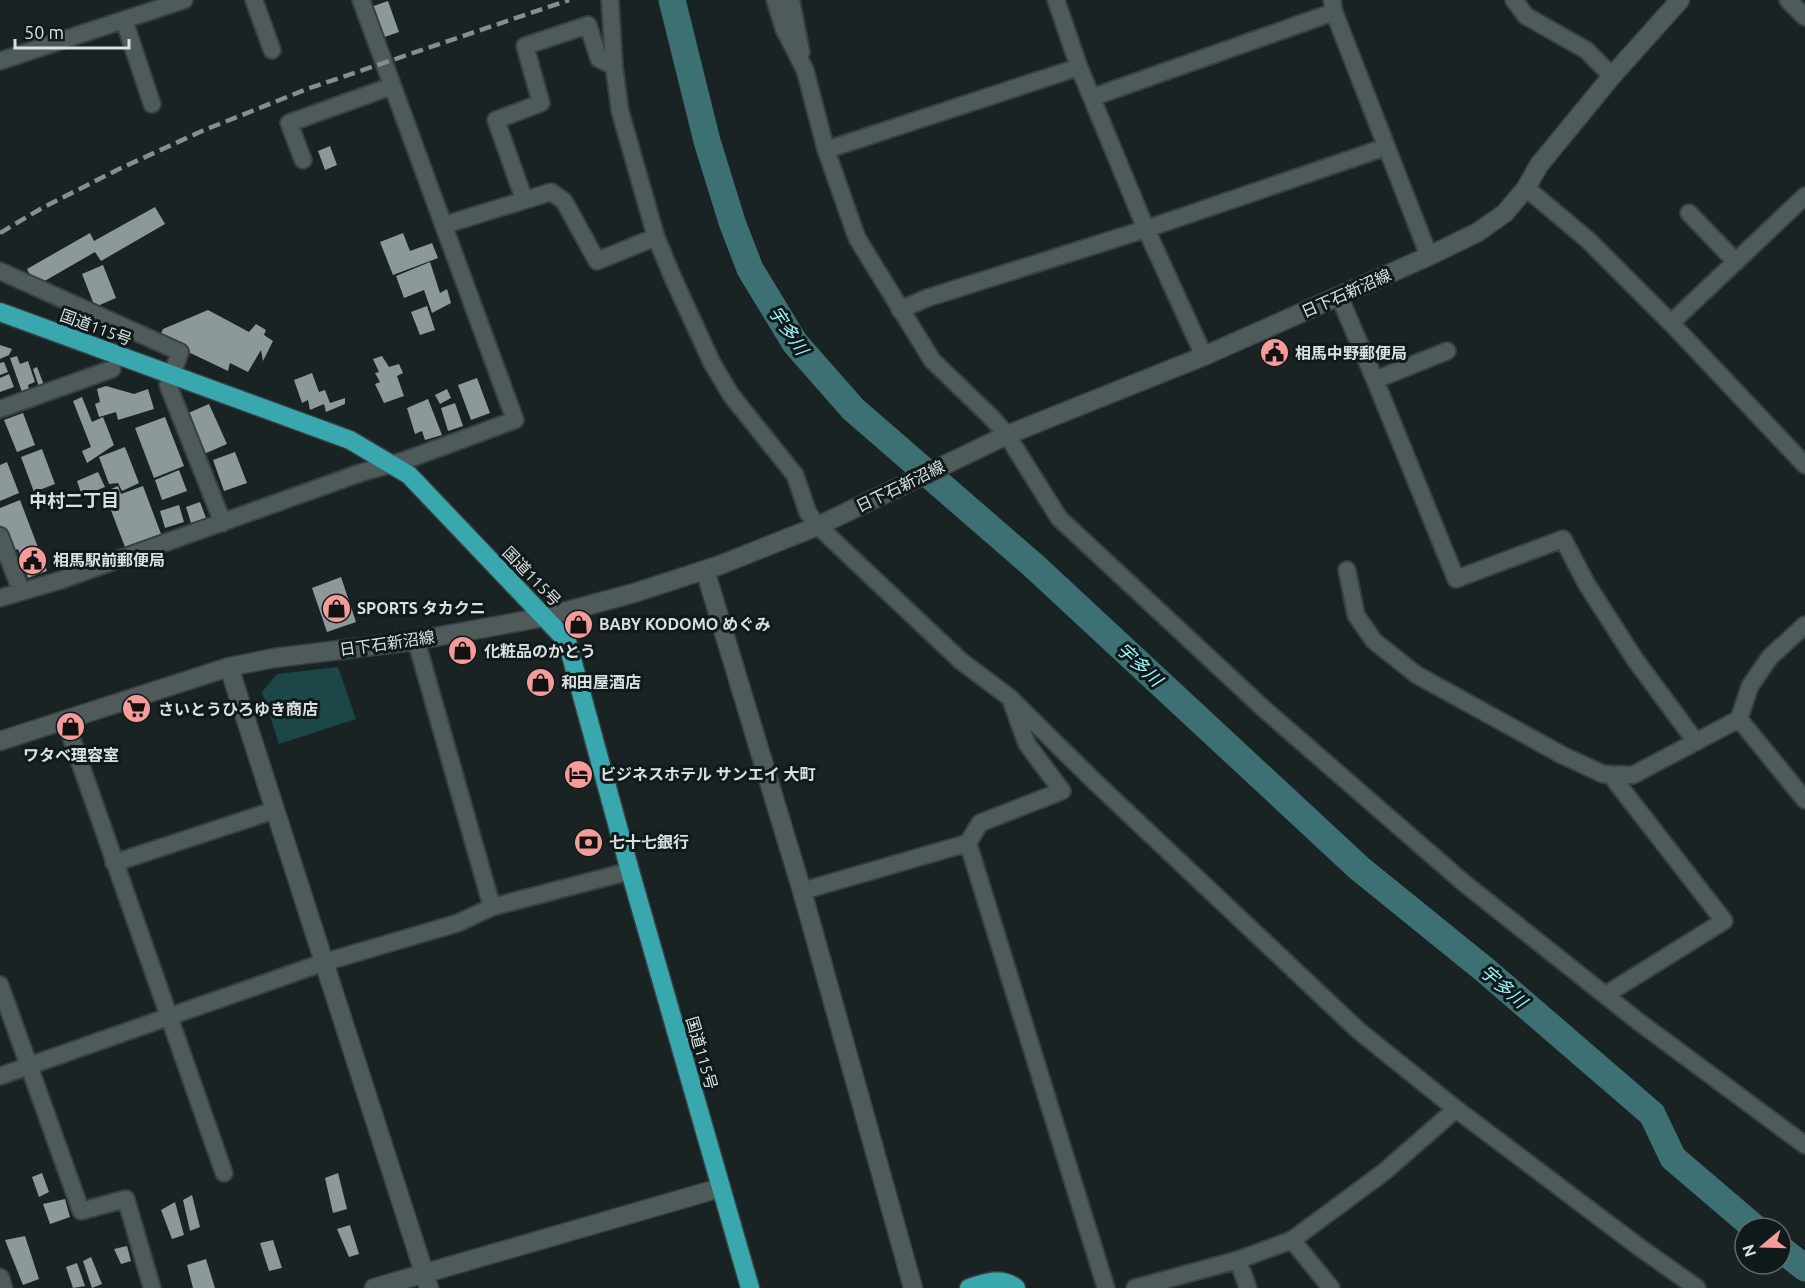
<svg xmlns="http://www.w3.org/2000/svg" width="1805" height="1288" font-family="Ubuntu,'Noto Sans JP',sans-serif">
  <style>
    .green { fill: #1c4648 }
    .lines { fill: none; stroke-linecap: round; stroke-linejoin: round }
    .river { stroke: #3d7073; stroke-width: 27 }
    .building { fill: #8c9899 }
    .street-casing { stroke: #384040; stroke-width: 20 }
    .secondary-casing { stroke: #384040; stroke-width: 21 }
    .highway-casing { stroke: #384040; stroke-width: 21 }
    .street { stroke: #4f5a5b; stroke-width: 16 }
    .secondary { stroke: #4f5a5b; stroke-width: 18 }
    .highway { stroke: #38a8ae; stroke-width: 18 }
    .rail { stroke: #868e8f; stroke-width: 4.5; stroke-dasharray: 12 6; stroke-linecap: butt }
    .labels { text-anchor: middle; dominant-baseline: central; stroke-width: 6; stroke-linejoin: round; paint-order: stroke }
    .street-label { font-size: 16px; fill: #d9e0e0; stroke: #101a1b }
    .poi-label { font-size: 16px; font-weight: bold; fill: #d9e0e0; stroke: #101a1b; text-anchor: start }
    .water-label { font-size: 18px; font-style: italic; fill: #9df5fb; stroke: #101a1b }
    .neighbourhood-label { font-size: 18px; font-weight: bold; fill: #d9e0e0; stroke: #101a1b }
  </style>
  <rect width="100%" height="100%" fill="#192324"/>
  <path class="green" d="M338,667L356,719L279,744L262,692L277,674Z"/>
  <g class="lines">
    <path class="river" d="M672,0L707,141L732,222L750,269L795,343L853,409L1034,566L1359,868L1485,970L1652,1114L1673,1158L1755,1228
      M1781,1249L1805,1268"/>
  </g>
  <path class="building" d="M388,1L399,32L379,39L368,8Z
    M330,146L337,165L325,170L318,151Z
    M155,207L165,224L101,261L95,252L36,286L27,269L90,233L94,241Z
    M403,233L410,251L432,243L438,258L393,275L380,242Z
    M430,262L440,293L447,289L451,303L432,313L424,290L404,298L396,276Z
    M103,265L116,298L95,307L82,274Z
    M427,306L435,330L420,335L411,312Z
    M208,310L249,332L256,324L266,330L264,335L273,341L263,361L261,350L248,372L230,363L228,371L159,338L163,329Z
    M0,345L12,349L9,355L0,359Z
    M17,356L20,364L28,361L35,382L28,385L29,389L22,392L10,358Z
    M382,356L389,367L399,364L403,373L397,376L404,396L384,403L375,384L380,382L375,373L379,372L373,359Z
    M4,362L8,372L0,375V363Z
    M37,367L44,385L39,387L33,369Z
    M312,373L319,392L325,390L330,403L345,398V404L326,412L324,404L310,410L308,400L302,403L294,380Z
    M9,374L14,387L0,392V378Z
    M477,378L490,413L471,420L458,385Z
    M106,386L134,394L148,389L154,409L118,420L116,412L99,417L95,404L100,402L97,389Z
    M447,389L451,398L440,404L435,395Z
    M82,397L92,422L103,417L114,445L87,463L82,451L91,447L73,401Z
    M428,399L442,435L425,440L422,431L415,434L407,408Z
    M455,403L463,426L448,431L441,408Z
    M209,404L227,444L204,454L186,414Z
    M23,413L35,445L17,452L4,420Z
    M165,417L184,466L154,478L135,428Z
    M125,447L139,483L122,491L118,483L109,484L99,457Z
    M42,449L55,484L34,492L21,457Z
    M235,452L247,483L224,491L213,460Z
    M7,462L19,493L0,501V465Z
    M179,470L187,491L162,500L155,480Z
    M98,472L105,487L82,496L77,481Z
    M118,486L121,494L143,486L161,534L125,547L104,492Z
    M20,500L47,571L28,578L18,549L10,552L0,525V508Z
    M200,502L206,518L191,523L186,507Z
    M179,505L184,522L165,528L160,511Z
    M341,577L356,622L327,632L312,588Z
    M42,1173L49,1192L39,1197L32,1177Z
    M338,1173L347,1209L333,1213L325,1178Z
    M192,1195L200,1227L190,1231L183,1200Z
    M65,1199L70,1217L50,1224L43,1204Z
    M175,1202L184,1235L172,1239L161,1210Z
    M350,1225L359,1254L349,1257L337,1229Z
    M25,1236L39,1279L23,1285L5,1240Z
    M273,1240L282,1268L269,1271L260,1243Z
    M127,1246L131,1261L121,1264L114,1249Z
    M91,1257L102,1284L92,1288L83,1261Z
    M206,1259L215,1288H193L187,1265Z
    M77,1263L85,1286L73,1288L66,1267Z"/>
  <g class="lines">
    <defs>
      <path id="street" d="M254,0L272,50
        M610,0L614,66L620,111L656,237L673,278L712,363L731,395L795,475L808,513L818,526L961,661L1009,697L1093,780L1359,1031L1456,1109L1639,1247L1697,1288
        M775,0L784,29L805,70L826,150L857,238L932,360L992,418L1007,435L1059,518L1264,709L1464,883L1639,1022L1805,1145
        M791,0L801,52
        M1056,0L1079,67L1146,229L1204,356
        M1332,0L1334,12L1429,256
        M1514,0L1526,16L1586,50L1612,76
        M1788,0L1805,17
        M124,20L152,104
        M0,61L184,0
        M1093,97L1334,12
        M826,150L1079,67
        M303,160L289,123L392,86
        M1526,188L1588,240L1671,323L1805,465
        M524,199L496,120L541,103L525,46L588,25L599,59L614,66
        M1689,213L1736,262
        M444,225L551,192L564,201L597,261L656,237
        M0,271L180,352L175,366
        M1339,296L1375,380L1456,579L1563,539L1586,583L1634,658L1696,742
        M900,310L927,298L1146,229L1386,147
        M1671,323L1805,196
        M170,380L168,385L223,523
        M1375,380L1447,351
        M0,409L112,369
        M0,536L21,591
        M1347,570L1356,615L1374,641L1417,675L1562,755L1603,774L1633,775L1739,719L1750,686L1770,657L1805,625
        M0,598L61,580L360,473L406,460L515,420L361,0
        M416,640L492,907
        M1739,719L1805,800
        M65,720L224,1173
        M968,843L1106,1288
        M114,863L275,810
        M802,891L968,843L980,823L1062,791L1027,744L1012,703
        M0,985L81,1211L126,1199L152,1288
        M1605,995L1724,921L1610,774
        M0,1076L325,962L458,923L492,907L630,871
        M1292,1240L1384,1172L1456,1109
        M1238,1260L1248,1288
        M1135,1288L1238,1260L1292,1240L1331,1288"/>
      <path id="secondary" d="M705,570L802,891L913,1288
        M229,667L429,1288
        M0,741L229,667L274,658L413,641L545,617L634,593L720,565L818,526L1007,435L1204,356L1429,256L1478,232L1505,213L1526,188L1539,165L1612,76L1680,0
        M0,1278L3,1288
        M374,1288L720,1188"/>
      <path id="highway" d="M0,312L350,440L409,475L567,641L630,871L750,1288
        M969,1288C984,1283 1002,1276 1016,1288"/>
    </defs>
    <use href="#street" class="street-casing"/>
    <use href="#secondary" class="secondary-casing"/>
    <use href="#highway" class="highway-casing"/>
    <use href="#street" class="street"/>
    <use href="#secondary" class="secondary"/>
    <use href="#highway" class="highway"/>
    <path class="rail" d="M0,233L42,208L119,169L202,131L307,89L569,0"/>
  </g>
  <defs>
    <symbol id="civic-disc" viewBox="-11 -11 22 22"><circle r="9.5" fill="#f59b99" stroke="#101a1b"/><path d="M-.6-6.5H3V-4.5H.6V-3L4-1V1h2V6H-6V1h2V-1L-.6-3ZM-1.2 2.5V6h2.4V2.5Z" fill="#111"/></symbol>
    <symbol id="shop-disc" viewBox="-11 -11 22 22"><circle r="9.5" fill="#f59b99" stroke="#101a1b"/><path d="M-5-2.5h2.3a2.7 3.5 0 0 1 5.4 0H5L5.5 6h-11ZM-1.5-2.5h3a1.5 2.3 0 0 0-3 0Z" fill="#111"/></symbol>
    <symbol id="supermarket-disc" viewBox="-11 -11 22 22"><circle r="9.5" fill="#f59b99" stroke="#101a1b"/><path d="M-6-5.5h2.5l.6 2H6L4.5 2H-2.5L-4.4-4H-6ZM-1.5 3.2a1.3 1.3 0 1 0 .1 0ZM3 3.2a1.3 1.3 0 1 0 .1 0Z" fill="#111"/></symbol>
    <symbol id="hotel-disc" viewBox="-11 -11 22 22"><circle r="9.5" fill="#f59b99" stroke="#101a1b"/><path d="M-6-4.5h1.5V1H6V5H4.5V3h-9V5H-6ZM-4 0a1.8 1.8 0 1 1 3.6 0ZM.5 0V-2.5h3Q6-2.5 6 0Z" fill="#111"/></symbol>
    <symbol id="bank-disc" viewBox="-11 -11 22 22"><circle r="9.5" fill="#f59b99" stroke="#101a1b"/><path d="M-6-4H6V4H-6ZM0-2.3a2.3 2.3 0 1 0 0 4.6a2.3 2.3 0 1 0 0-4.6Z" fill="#111"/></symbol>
  </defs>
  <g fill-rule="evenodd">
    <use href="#civic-disc" x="1258" y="336" width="33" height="33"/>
    <use href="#civic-disc" x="16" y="544" width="33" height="33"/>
    <use href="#shop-disc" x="320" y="592" width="33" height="33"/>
    <use href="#shop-disc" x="562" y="608" width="33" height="33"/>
    <use href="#shop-disc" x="446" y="634" width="33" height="33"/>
    <use href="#shop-disc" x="524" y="666" width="33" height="33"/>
    <use href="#supermarket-disc" x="120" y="692" width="33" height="33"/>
    <use href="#shop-disc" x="54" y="710" width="33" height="33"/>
    <use href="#hotel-disc" x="562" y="758" width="33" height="33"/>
    <use href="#bank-disc" x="572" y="826" width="33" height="33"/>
  </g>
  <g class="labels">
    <g class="street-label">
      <text transform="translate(1346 293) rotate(-24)">日下石新沼線</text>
      <text transform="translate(96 327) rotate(20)">国道115号</text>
      <text transform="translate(900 486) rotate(-26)">日下石新沼線</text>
      <text transform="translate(532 576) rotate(46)">国道115号</text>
      <text transform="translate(387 643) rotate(-8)">日下石新沼線</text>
      <text transform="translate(702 1053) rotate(74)">国道115号</text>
    </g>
    <g class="poi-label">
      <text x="1295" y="353">相馬中野郵便局</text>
      <text x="53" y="560">相馬駅前郵便局</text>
      <text x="357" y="608">SPORTS タカクニ</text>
      <text x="599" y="624">BABY KODOMO めぐみ</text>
      <text x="484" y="651">化粧品のかとう</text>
      <text x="561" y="682">和田屋酒店</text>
      <text x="158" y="709">さいとうひろゆき商店</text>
      <text x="71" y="755" text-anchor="middle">ワタベ理容室</text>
      <text x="600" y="774">ビジネスホテル サンエイ 大町</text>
      <text x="609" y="842">七十七銀行</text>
    </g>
    <g class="water-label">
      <text transform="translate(789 330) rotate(56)">宇多川</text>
      <text transform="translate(1140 664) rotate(43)">宇多川</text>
      <text transform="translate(1504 986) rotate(41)">宇多川</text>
    </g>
    <g class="neighbourhood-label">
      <text x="74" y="500">中村二丁目</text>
    </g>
  </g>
  <g transform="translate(1763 1246) rotate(251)"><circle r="28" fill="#101a1b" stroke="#60696a" stroke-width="1.5"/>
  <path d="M0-4.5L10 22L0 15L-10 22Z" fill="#f59b99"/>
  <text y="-9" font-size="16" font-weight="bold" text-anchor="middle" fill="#d9e0e0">N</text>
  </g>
  <path d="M15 39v9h114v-9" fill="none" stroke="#d9e0e0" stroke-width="3"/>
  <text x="24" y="39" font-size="18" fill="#d9e0e0" stroke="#101a1b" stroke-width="4.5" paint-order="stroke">50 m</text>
</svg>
